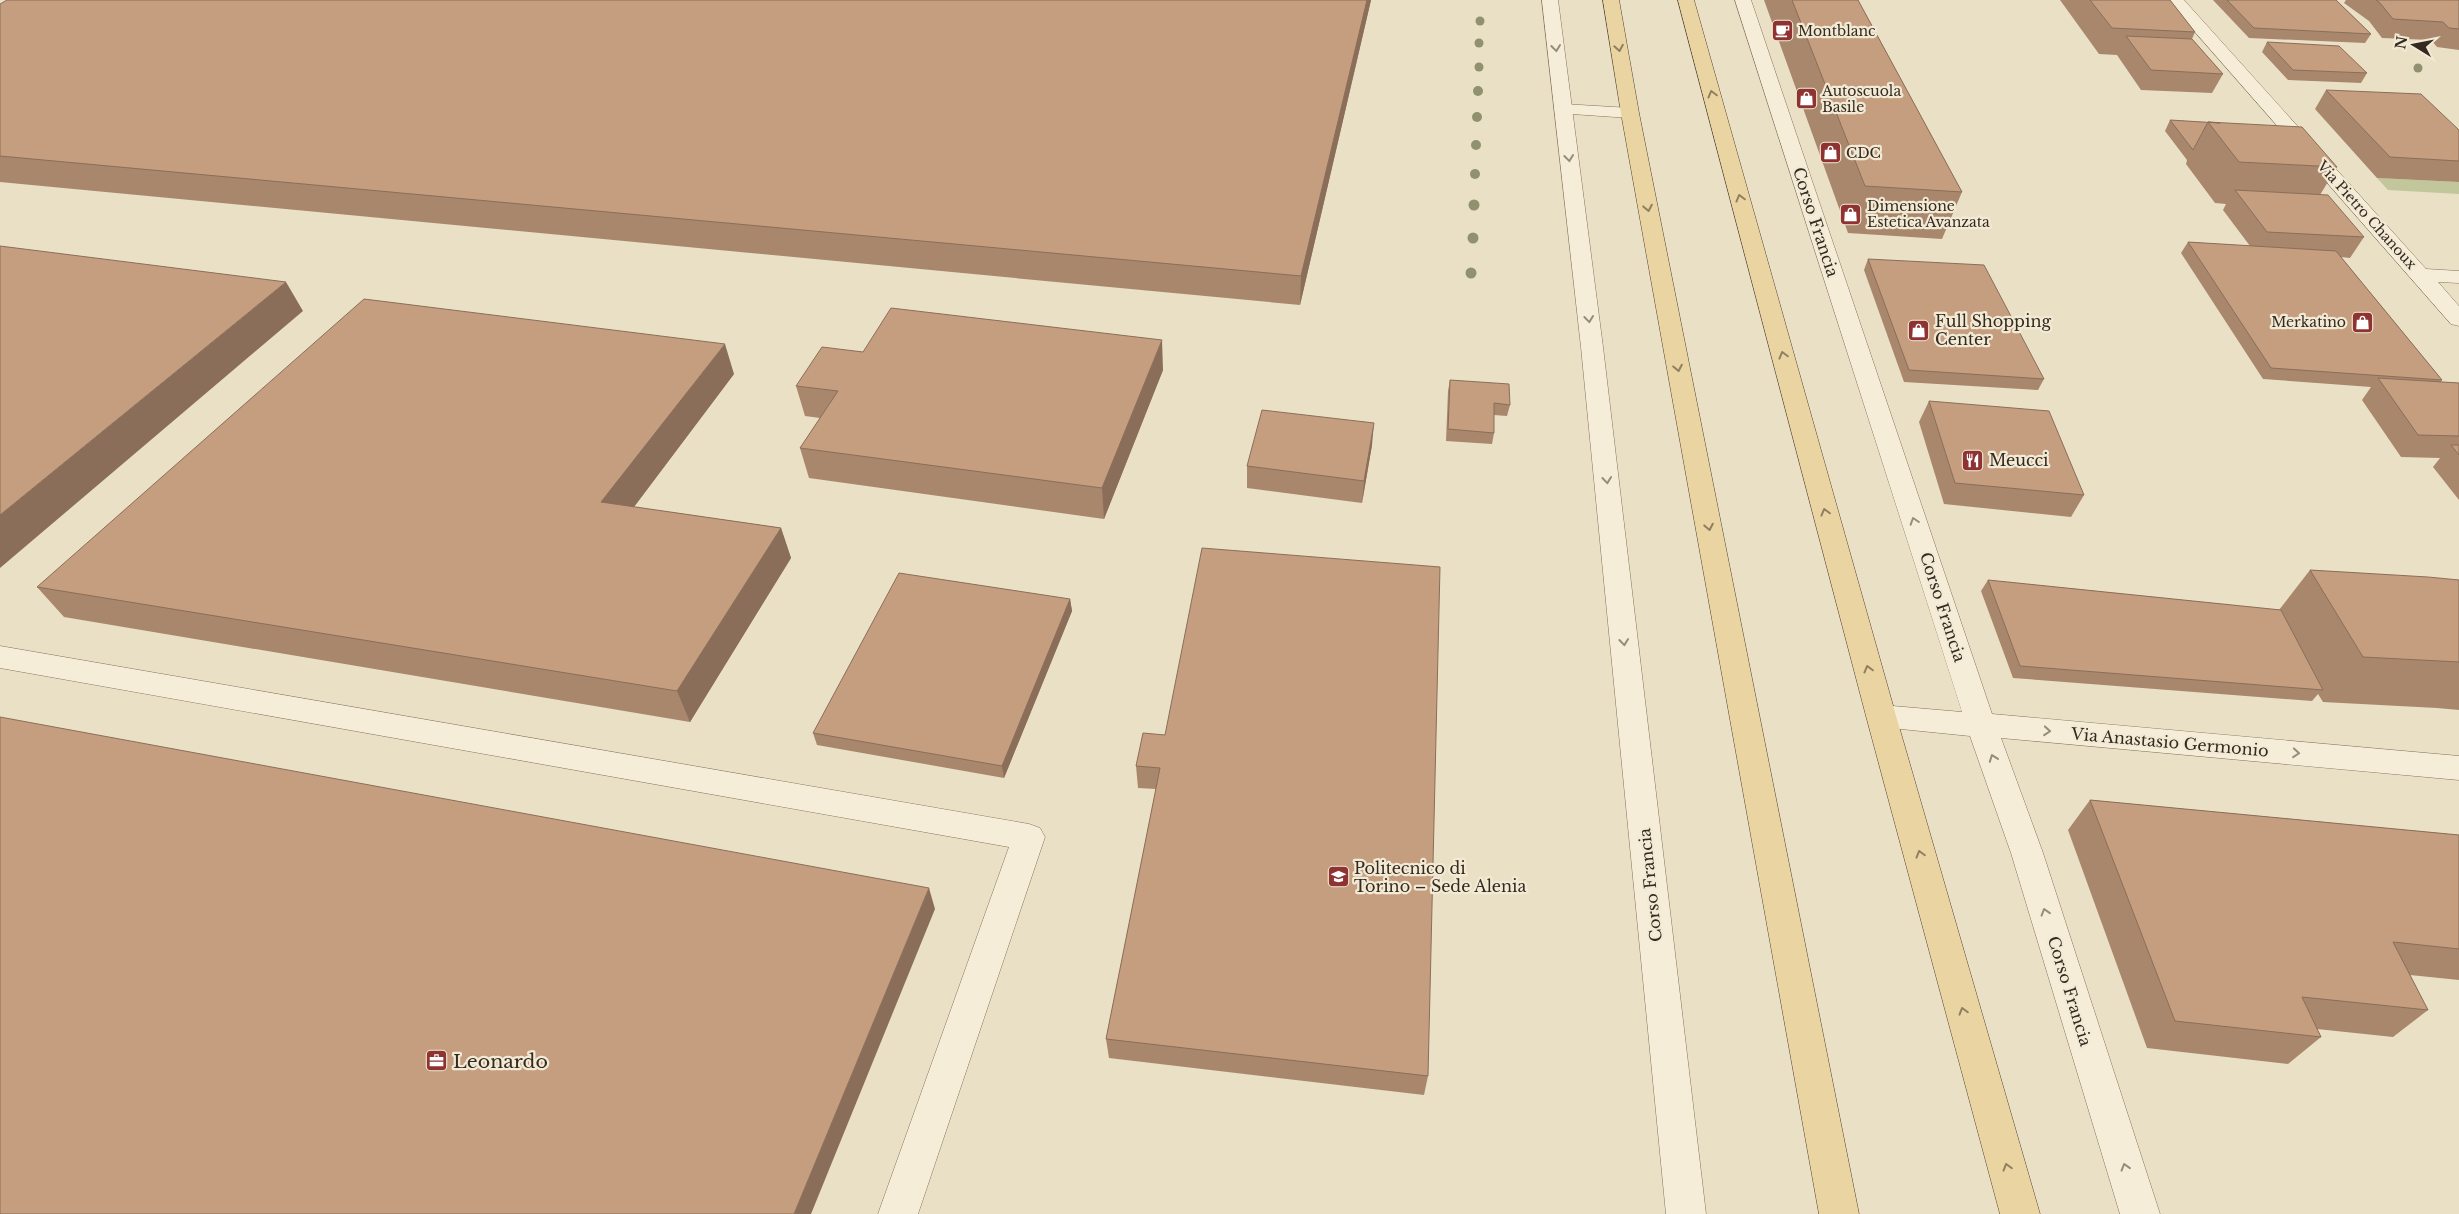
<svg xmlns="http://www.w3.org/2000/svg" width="2459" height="1214" font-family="'Libre Baskerville',serif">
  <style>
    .green { fill: #c2c79b }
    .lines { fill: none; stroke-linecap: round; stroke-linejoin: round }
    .lane-casing { stroke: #84725d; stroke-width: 1 }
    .street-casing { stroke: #84725d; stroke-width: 1 }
    .primary-casing { stroke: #524131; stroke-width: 1 }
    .lane { fill: #f6edd8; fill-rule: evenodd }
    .street { fill: #f6edd8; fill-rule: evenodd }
    .primary { fill: #ead4a1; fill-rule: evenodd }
    .tree { fill: #8f916f }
    .wall { fill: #a9876d }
    .shaded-wall { fill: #8a6e59 }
    .building { fill: #c59d7f; stroke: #8a6e59 }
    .oneway { stroke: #968c7c }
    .oneway2 { stroke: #907f60 }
    .labels { text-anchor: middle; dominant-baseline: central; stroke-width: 4.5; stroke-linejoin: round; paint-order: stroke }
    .far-poi-label { font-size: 14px; fill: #352a20; stroke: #f2ead5; text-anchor: start }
    .far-street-label { font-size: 14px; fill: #352a20; stroke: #f2ead5 }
    .street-label { font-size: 16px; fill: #352a20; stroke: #f2ead5 }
    .poi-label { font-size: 16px; fill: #352a20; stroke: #f2ead5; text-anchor: start }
    .near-poi-label { font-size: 19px; fill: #352a20; stroke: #f2ead5; text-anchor: start }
  </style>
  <rect width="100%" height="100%" fill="#eae0c6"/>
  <path class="green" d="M2377,178L2459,182V194L2388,190Z"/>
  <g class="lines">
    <defs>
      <path id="lane" d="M1563,104L1630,108L1636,109L1639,113L1636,117L1630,118L1557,113L1554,109L1557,105Z
        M0,646L1029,824L1040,828L1045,837L918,1214H878L1009,847L0,668Z"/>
      <path id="street" d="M1542,0H1558L1603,347L1706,1214H1666L1581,347Z
        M1735,0H1751L1992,714L2459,756V780L2001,738L2043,853L2160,1214H2120L2011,853L1970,736L1881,727L1871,724L1866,716L1871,708L1881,705L1962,712Z
        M2167,0H2184L2426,269L2459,271V283L2438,282L2459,306V326L2451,324Z"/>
      <path id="primary" d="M1603,0H1619L1639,113L1859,1214H1819L1621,113Z
        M1678,0H1694L1896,716L2040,1214H2000L1866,716Z"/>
    </defs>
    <use href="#lane" class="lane-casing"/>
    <use href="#street" class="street-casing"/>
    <use href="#primary" class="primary-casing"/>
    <use href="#lane" class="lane"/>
    <use href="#street" class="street"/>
    <use href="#primary" class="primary"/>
  </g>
  <g class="tree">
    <circle cx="1480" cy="21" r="4.5"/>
    <circle cx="1479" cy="43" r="4.5"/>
    <circle cx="1479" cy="67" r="4.5"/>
    <circle cx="2418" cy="68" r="4.5"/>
    <circle cx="1478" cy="91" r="5"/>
    <circle cx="1477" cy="117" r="5"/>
    <circle cx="1476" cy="145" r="5"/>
    <circle cx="1475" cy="174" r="5"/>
    <circle cx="1474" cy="205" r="5.5"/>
    <circle cx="1473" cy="238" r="5.5"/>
    <circle cx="1471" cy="273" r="5.5"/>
  </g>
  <path class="wall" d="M1371,0L1300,305L0,182V4Z
    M1764,0H1858L1962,192L1942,239L1848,233Z
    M2060,0H2170L2195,32L2192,39L2223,74L2212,93L2141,90L2117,55L2099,54Z
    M2213,0H2336L2371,34L2365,43L2249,38Z
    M2346,0H2459V50L2437,47L2431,40L2382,38L2369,21L2344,3Z
    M2267,42L2367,73L2361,83L2288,80L2262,52Z
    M2326,90L2459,130V182L2377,178L2315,109Z
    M2170,120L2219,123L2337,167L2320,195L2364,237L2350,258L2341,257L2442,380L2441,382L2459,383V500L2433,467L2440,458L2401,457L2362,400L2371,387L2263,379L2181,253L2188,242L2250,246L2223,210L2226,204L2215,203L2186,164L2187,160L2165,131Z
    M1868,259L2044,379L2038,390L1904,382L1864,270Z
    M863,352L1163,370L1104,519L809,478L800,448L820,418L805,416L796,386Z
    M734,374L634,507L781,528L791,558L690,722L64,617L37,587Z
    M1450,380L1510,405L1507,416L1494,415V433L1492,444L1446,441L1448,391Z
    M1929,401L2084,495L2071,517L1944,504L1919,422Z
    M1372,445L1362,503L1247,488V466Z
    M2310,570L2459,580V710L2437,708L2323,702L2318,694L2312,701L2013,678L1981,591L1988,580L2279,610Z
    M1070,599L1072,611L1004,778L817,745L813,733Z
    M1165,735L1428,1076L1424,1095L1109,1058L1106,1039L1156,789L1138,788L1136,766Z
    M2090,800L2459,835V980L2410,975L2428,1010L2393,1037L2317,1029L2321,1037L2288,1064L2147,1048L2068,830Z"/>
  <path class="shaded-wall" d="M1367,0H1371L1300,305L1301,276Z
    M286,282L303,311L0,568V515Z
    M1162,340L1163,370L1104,519L1102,488Z
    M725,344L734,374L615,532L601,502Z
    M1374,423L1372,445L1362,503L1364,481Z
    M781,528L791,558L690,722L677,691Z
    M1070,599L1072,611L1004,778L1002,766Z
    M929,888L935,909L811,1214H794Z"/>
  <path class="building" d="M7,0H1367L1301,276L0,156V4Z
    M1792,0H1858L1962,192L1865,186Z
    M2090,0H2170L2195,32L2112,28Z
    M2227,0H2336L2371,34L2254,28Z
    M2376,0H2459V29L2449,28L2443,22L2393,19L2380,3Z
    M2126,36L2192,39L2223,74L2151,70Z
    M2267,42L2339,46L2367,73L2293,70Z
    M2326,90L2421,94L2459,130V161L2390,157Z
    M2170,120L2219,123H2220L2208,122L2193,150Z
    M2208,122L2302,127L2337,167L2239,162Z
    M2235,190L2328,195L2364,237L2267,232Z
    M2188,242L2336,251L2442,380L2271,368Z
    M0,246L286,282L0,515Z
    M1868,259L1984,265L2044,379L1909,370Z
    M364,299L725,344L601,502L781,528L677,691L37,587Z
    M891,308L1162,340L1102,488L800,448L838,391L796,386L822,347L863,352Z
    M2378,378L2459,383V436L2418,435Z
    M1450,380L1509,384L1510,405L1494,403V433L1448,429Z
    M1929,401L2049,411L2084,495L1955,483Z
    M1262,410L1374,423L1364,481L1247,466Z
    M2451,445H2459V455Z
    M1202,548L1440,567L1428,1076L1106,1039L1160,768L1136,766L1143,733L1165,735Z
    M2310,570L2428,577L2459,580V662L2363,657Z
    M899,573L1070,599L1002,766L813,733Z
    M1988,580L2281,610L2323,690L2020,666Z
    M0,717L929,888L794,1214H0Z
    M2090,800L2459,835V949L2393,942L2428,1010L2302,997L2321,1037L2175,1021Z"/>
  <defs><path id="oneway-chevron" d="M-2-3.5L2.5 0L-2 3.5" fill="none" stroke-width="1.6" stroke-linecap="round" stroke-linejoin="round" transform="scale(1.25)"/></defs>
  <g class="oneway">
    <use href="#oneway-chevron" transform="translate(1556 48) rotate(83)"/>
    <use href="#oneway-chevron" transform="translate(1569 158) rotate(83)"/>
    <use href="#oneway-chevron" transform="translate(1589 319) rotate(83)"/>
    <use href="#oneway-chevron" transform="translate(1607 480) rotate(84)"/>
    <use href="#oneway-chevron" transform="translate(1914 521) rotate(-108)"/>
    <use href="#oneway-chevron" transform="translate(1624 642) rotate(84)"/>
    <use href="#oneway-chevron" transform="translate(2047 731) rotate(5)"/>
    <use href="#oneway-chevron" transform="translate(2296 753) rotate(5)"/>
    <use href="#oneway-chevron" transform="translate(1993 758) rotate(-110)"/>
    <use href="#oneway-chevron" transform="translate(2045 912) rotate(-107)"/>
    <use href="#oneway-chevron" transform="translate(2125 1167) rotate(-107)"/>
  </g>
  <g class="oneway2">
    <use href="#oneway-chevron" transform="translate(1619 48) rotate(80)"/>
    <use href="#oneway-chevron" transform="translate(1712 94) rotate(-105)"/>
    <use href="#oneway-chevron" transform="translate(1740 198) rotate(-105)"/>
    <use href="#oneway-chevron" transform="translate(1648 208) rotate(79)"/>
    <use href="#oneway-chevron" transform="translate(1783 355) rotate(-105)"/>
    <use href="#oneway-chevron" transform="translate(1678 368) rotate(79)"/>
    <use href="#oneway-chevron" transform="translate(1825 512) rotate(-105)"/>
    <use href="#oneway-chevron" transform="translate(1709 527) rotate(79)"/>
    <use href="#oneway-chevron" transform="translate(1868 669) rotate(-105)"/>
    <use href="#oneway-chevron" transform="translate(1920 854) rotate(-106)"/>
    <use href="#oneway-chevron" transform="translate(1963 1011) rotate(-106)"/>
    <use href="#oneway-chevron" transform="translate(2007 1167) rotate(-106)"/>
  </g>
  <defs>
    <symbol id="cafe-square" viewBox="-11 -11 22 22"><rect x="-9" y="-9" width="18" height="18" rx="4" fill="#8e3332" stroke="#f2ead5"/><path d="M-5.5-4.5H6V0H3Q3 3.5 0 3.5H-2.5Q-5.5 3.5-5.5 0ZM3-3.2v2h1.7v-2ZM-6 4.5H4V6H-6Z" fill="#fff"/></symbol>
    <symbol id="shop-square" viewBox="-11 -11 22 22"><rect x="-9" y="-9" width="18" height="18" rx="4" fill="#8e3332" stroke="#f2ead5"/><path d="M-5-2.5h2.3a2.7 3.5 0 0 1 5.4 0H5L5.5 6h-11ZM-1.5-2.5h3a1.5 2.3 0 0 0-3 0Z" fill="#fff"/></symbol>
    <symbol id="restaurant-square" viewBox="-11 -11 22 22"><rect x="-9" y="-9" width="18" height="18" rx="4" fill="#8e3332" stroke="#f2ead5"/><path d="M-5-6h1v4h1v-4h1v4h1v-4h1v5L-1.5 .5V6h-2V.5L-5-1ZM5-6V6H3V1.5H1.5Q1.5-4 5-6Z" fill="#fff"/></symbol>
    <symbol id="university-square" viewBox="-11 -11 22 22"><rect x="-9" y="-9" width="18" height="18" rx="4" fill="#8e3332" stroke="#f2ead5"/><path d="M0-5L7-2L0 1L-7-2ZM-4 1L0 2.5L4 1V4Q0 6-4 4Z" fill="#fff"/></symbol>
    <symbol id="office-square" viewBox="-11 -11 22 22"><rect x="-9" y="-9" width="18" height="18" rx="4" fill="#8e3332" stroke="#f2ead5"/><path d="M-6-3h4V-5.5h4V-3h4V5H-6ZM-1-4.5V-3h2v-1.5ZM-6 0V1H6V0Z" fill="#fff"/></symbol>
  </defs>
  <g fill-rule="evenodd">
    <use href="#cafe-square" x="1770" y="18" width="25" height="25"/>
    <use href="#shop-square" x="1794" y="86" width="25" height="25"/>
    <use href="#shop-square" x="1818" y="140" width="25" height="25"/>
    <use href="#shop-square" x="1838" y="202" width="25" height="25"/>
    <use href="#shop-square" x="2350" y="310" width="25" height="25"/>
    <use href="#shop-square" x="1906" y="318" width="25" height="25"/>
    <use href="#restaurant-square" x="1960" y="448" width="25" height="25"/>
    <use href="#university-square" x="1326" y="864" width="25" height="25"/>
    <use href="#office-square" x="424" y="1048" width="25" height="25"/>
  </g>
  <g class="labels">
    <g class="far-poi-label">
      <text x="1798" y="31">Montblanc</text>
      <text x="1822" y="91">Autoscuola<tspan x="1822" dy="16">Basile</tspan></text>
      <text x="1846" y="153">CDC</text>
      <text x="1867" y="206">Dimensione<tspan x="1867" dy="16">Estetica Avanzata</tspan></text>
      <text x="2346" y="322" text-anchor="end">Merkatino</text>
    </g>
    <g class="far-street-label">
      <text transform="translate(2367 215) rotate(48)">Via Pietro Chanoux</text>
    </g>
    <g class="street-label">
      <text transform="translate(1816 222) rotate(72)">Corso Francia</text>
      <text transform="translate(1943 607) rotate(72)">Corso Francia</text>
      <text transform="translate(2170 742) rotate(5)">Via Anastasio Germonio</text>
      <text transform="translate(1650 885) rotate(-96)">Corso Francia</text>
      <text transform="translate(2070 991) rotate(73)">Corso Francia</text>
    </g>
    <g class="poi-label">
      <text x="1935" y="321">Full Shopping<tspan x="1935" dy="18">Center</tspan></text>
      <text x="1989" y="460">Meucci</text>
      <text x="1354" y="868">Politecnico di<tspan x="1354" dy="18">Torino – Sede Alenia</tspan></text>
    </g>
    <g class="near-poi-label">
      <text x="453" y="1061">Leonardo</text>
    </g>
  </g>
  <g transform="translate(2414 45) rotate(280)" stroke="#f2ead5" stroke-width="4" paint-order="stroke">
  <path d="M0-4L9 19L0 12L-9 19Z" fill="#352a20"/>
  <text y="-8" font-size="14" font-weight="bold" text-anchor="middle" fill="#352a20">N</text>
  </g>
</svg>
